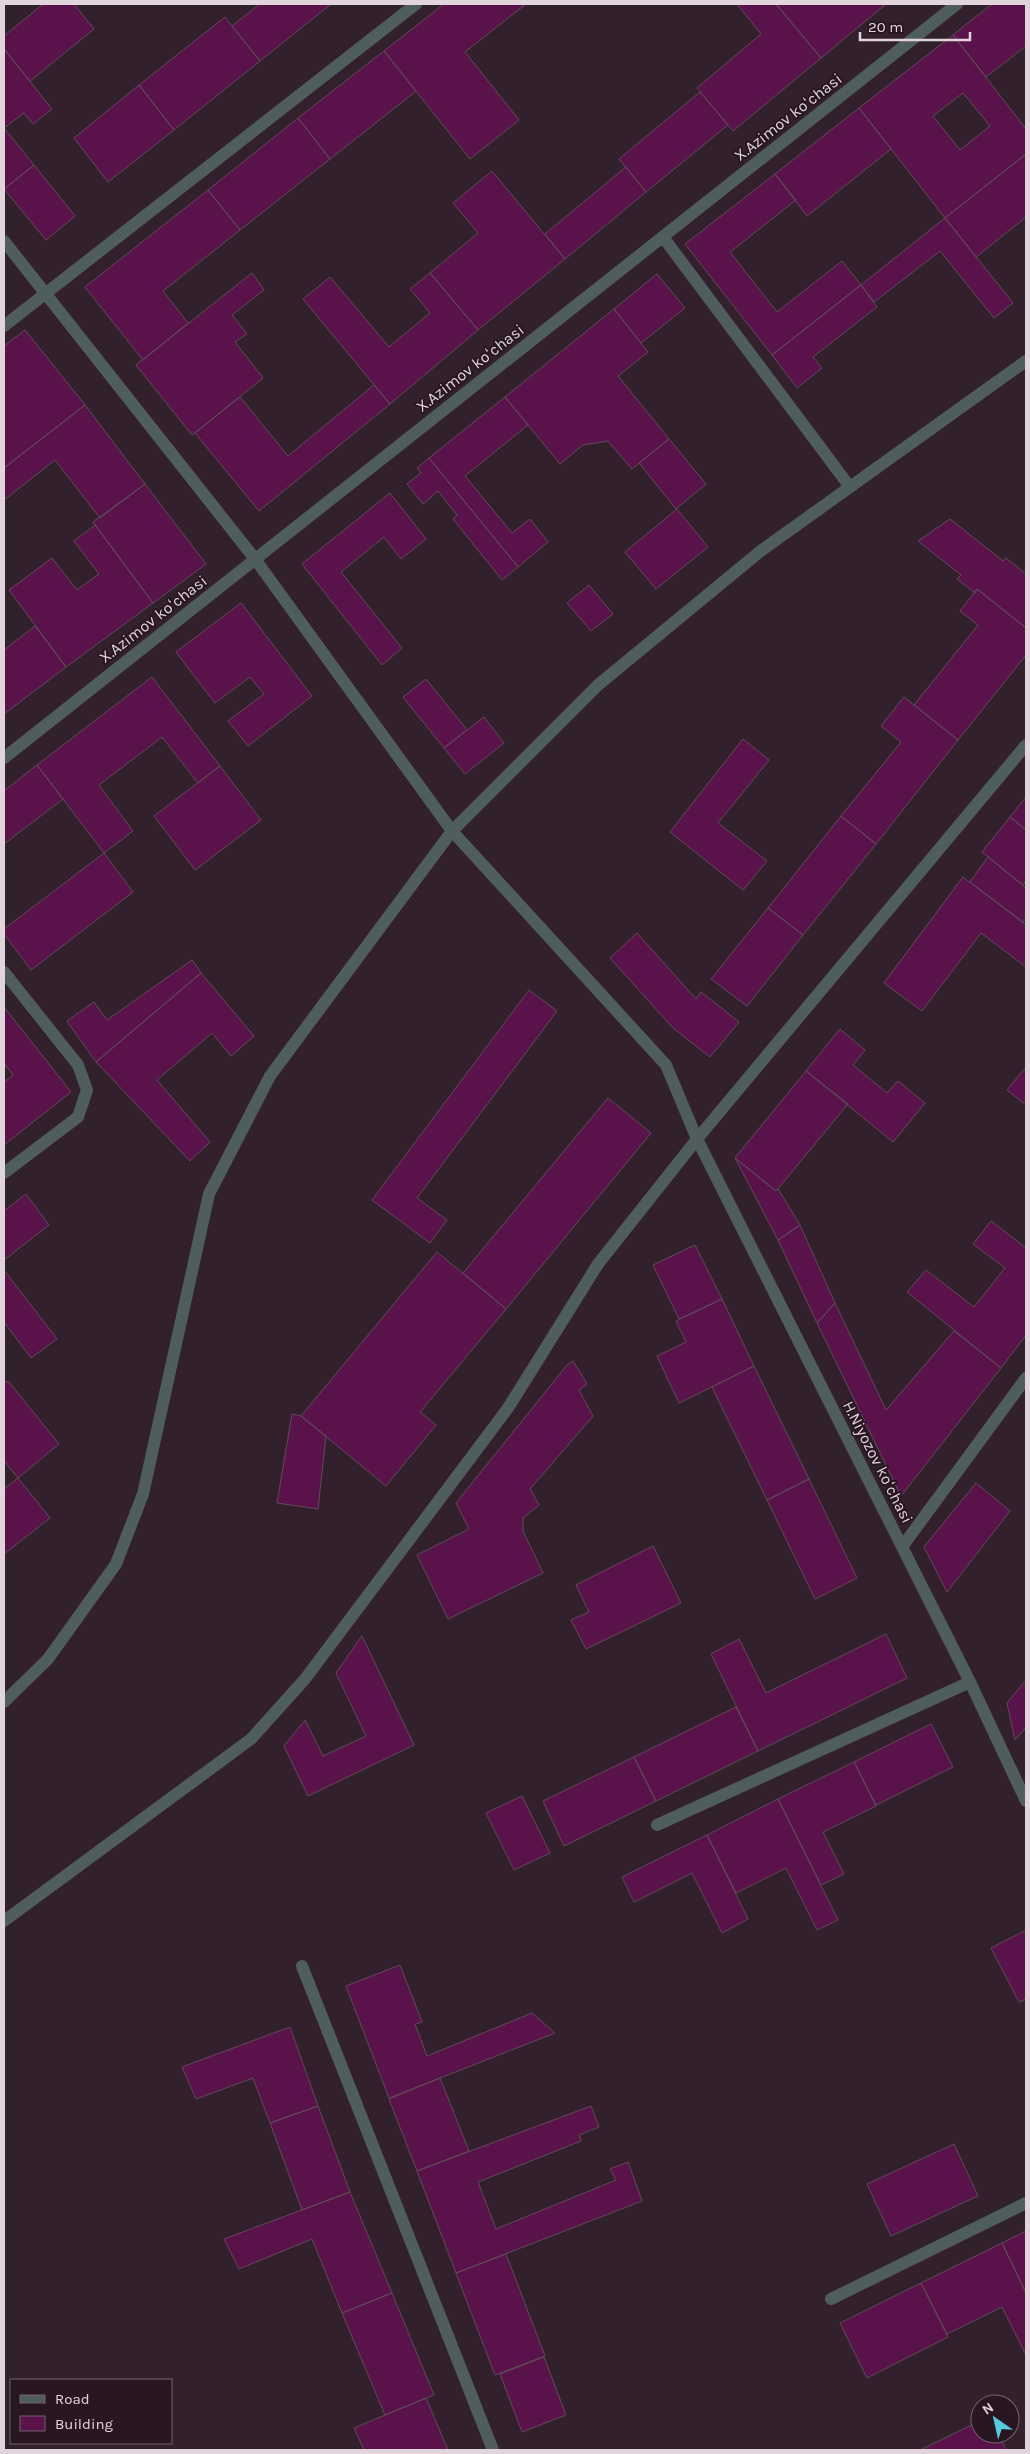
<svg xmlns="http://www.w3.org/2000/svg" width="1030" height="2454" font-family="Karla,sans-serif">
  <style>
    .building { fill: #5a134a; stroke: #604b59; fill-rule: evenodd }
    .lines { fill: none; stroke-linecap: round; stroke-linejoin: round }
    .minor { stroke: #505d5f; stroke-width: 12 }
    .labels { text-anchor: middle; dominant-baseline: central; stroke-width: 4; stroke-linejoin: round; paint-order: stroke }
    .street-label { font-size: 16px; fill: #e1d4dc; stroke: #281623 }
  </style>
  <rect width="100%" height="100%" fill="#32202d"/>
  <path class="building" d="M43,4H74L94,29L30,81L4,49V36Z
    M260,4H331L260,61L232,26Z
    M444,4H526L465,52L519,120L470,159L384,51Z
    M737,4H776L821,58L733,131L697,88L761,34Z
    M776,4H886L821,58Z
    M992,4H1026V46L986,77L953,35Z
    M225,17L260,61L174,130L139,85Z
    M953,35L1026,129V154L945,218L859,108ZM963,93L990,126L960,150L933,116Z
    M4,49L52,109L33,124L24,113L4,128L34,165L4,189Z
    M384,51L416,91L330,159L298,118Z
    M139,85L174,130L108,182L74,138Z
    M700,92L728,125L646,192L619,159Z
    M859,108L891,149L807,216L775,174Z
    M298,118L330,159L240,230L208,190Z
    M1026,154V217L976,257L945,218Z
    M34,165L75,216L46,240L4,189Z
    M626,167L646,192L565,259L545,234Z
    M492,171L565,259L478,330L430,273L478,233L453,203Z
    M775,174L796,200L730,252L777,312L842,261L861,285L772,355L685,244Z
    M208,190L240,230L163,291L188,323L143,360L85,287Z
    M945,218L1013,303L994,318L940,251L874,302L861,285Z
    M252,273L264,290L232,315L247,334L235,342L263,378L192,435L136,365Z
    M430,273L478,330L390,404L303,299L330,277L389,347L430,313L410,289Z
    M657,274L685,308L641,343L614,309Z
    M861,285L877,307L813,357L822,368L797,388L772,355Z
    M614,309L648,352L618,376L669,439L632,469L608,441L583,445L560,464L505,397Z
    M25,330L85,405L4,468V346Z
    M374,385L390,404L259,511L195,433L240,397L288,456Z
    M505,397L528,425L465,476L512,533L530,519L548,542L518,567L429,458Z
    M85,405L145,484L100,518L55,460L4,500V468Z
    M669,439L706,484L676,509L639,463Z
    M429,458L518,567L502,580L453,519L457,515L438,491L423,504L407,484L421,473L417,468Z
    M145,484L206,564L153,603L93,522Z
    M390,493L426,539L401,559L384,537L341,572L402,648L382,665L302,564Z
    M677,509L708,547L656,589L625,552Z
    M950,519L1003,561L1006,558L1026,574V628L977,589L975,593L957,579L961,575L918,541Z
    M95,525L153,603L66,667L9,590L52,558L77,590L99,574L74,541Z
    M589,585L613,614L591,631L567,603Z
    M977,589L1026,628V655L958,740L914,705L978,625L960,611Z
    M241,603L312,696L248,746L228,721L264,694L250,677L215,703L176,652Z
    M35,626L66,667L4,714V650Z
    M152,677L220,766L198,783L162,737L99,785L133,831L104,853L37,765Z
    M426,679L467,730L444,748L403,697Z
    M904,697L958,740L876,844L841,816L901,742L881,726Z
    M484,717L504,743L465,774L444,748Z
    M743,739L769,760L718,823L767,861L743,890L670,832Z
    M37,765L63,799L4,844V791Z
    M220,766L261,820L195,870L154,816Z
    M1026,797V830L1010,817Z
    M841,816L876,844L803,935L768,908Z
    M1010,817L1026,830V880L1023,885L982,852Z
    M104,853L133,892L31,970L4,934V929Z
    M988,857L1026,888V918L1023,922L970,882Z
    M963,877L1026,925V967L981,933L922,1011L884,983Z
    M768,908L803,935L747,1006L711,979Z
    M637,933L696,999L701,992L739,1022L710,1057L673,1028L610,958Z
    M192,960L201,973L96,1062L67,1021L94,1002L107,1020Z
    M201,973L254,1036L231,1056L212,1033L157,1080L210,1142L190,1161L96,1062Z
    M529,990L557,1011L417,1198L447,1220L430,1243L372,1200Z
    M4,1007L71,1092L4,1145V1082L13,1075L4,1063Z
    M840,1029L865,1050L853,1065L887,1093L898,1081L925,1103L893,1142L806,1071Z
    M1026,1067V1105L1007,1090Z
    M806,1071L848,1104L776,1191L735,1158Z
    M608,1098L651,1133L506,1309L463,1273Z
    M735,1158L776,1191L778,1189L800,1225L778,1240Z
    M26,1194L49,1225L4,1260V1211Z
    M991,1221L1026,1248V1335L1001,1368L907,1292L926,1270L974,1307L1005,1268L973,1244Z
    M800,1225L835,1303L817,1323L778,1240Z
    M695,1245L722,1299L679,1319L653,1265Z
    M437,1252L506,1309L420,1412L436,1425L386,1486L301,1416Z
    M4,1270L57,1339L31,1358L4,1322Z
    M722,1299L754,1366L679,1403L657,1356L686,1342L676,1321Z
    M835,1303L886,1410L954,1331L1001,1368L901,1496L817,1323Z
    M573,1361L587,1384L579,1390L593,1416L530,1489L539,1505L523,1518V1531L543,1573L448,1619L417,1555L469,1529L456,1503L567,1365Z
    M754,1366L809,1479L767,1500L712,1387Z
    M8,1381L59,1444L18,1478L4,1461V1384Z
    M292,1414L301,1416L326,1436L318,1509L277,1503Z
    M18,1478L50,1518L4,1554V1489Z
    M809,1479L857,1578L815,1599L767,1500Z
    M976,1483L1010,1511L947,1592L924,1547Z
    M653,1546L681,1603L586,1649L571,1620L589,1612L576,1585Z
    M886,1634L907,1678L758,1751L711,1654L739,1639L766,1693Z
    M362,1636L414,1745L308,1796L284,1746L305,1720L323,1756L366,1736L336,1673Z
    M1026,1680V1727L1015,1740L1007,1703Z
    M736,1707L758,1751L656,1801L634,1757Z
    M931,1724L953,1767L876,1805L854,1762Z
    M634,1757L656,1801L564,1846L543,1801Z
    M854,1762L876,1806L823,1832L844,1874L821,1885L778,1799Z
    M522,1796L550,1853L514,1870L486,1813Z
    M778,1799L838,1920L817,1930L786,1868L736,1893L707,1835Z
    M707,1835L748,1919L722,1933L692,1873L634,1902L622,1877Z
    M1026,1930V1999L1019,2002L991,1948Z
    M400,1965L422,2022L415,2024L427,2056L532,2013L555,2033L389,2098L346,1986Z
    M290,2027L318,2106L270,2123L253,2078L196,2099L182,2067Z
    M440,2078L469,2151L417,2171L389,2099Z
    M318,2106L350,2192L302,2210L270,2123Z
    M591,2106L599,2127L579,2135L581,2141L478,2182L496,2229L616,2180L610,2169L628,2162L642,2201L456,2273L417,2171Z
    M954,2144L978,2196L891,2236L867,2184Z
    M350,2192L392,2293L342,2313L312,2239L239,2269L224,2239Z
    M1026,2231V2293L1002,2243Z
    M1002,2243L1026,2293V2355L1002,2307L947,2334L921,2283Z
    M506,2254L545,2356L495,2375L456,2273Z
    M921,2283L948,2337L867,2378L840,2323Z
    M392,2293L434,2395L385,2415L342,2313Z
    M544,2357L566,2415L522,2432L500,2374Z
    M426,2398L448,2450H364L354,2428Z
    M980,2421V2434H998L1006,2450H920Z"/>
  <g class="lines">
    <path class="minor" d="M663,237L850,487
      M4,241L255,559L452,831L666,1065L697,1139L598,1264L508,1408L305,1679L251,1739L4,1921
      M4,326L416,4
      M1026,745L697,1139L970,1682L1026,1801
      M4,758L957,4
      M4,972L78,1065L87,1090L78,1117L4,1173
      M902,1547L1026,1378
      M4,1702L48,1659L116,1564L143,1494L209,1194L270,1076L452,831L598,685L762,550L1026,361
      M657,1825L970,1682
      M302,1966L493,2450
      M831,2299L1026,2203"/>
  </g>
  <g class="labels">
    <g class="street-label">
      <text transform="translate(788 117) rotate(-38)">X.Azimov koʻchasi</text>
      <text transform="translate(470 368) rotate(-38)">X.Azimov koʻchasi</text>
      <text transform="translate(153 619) rotate(-38)">X.Azimov koʻchasi</text>
      <text transform="translate(878 1462) rotate(63)">H.Niyozov koʻchasi</text>
    </g>
  </g>
  <rect width="1030" height="2454" fill="none" stroke="#e1d4dc" stroke-width="10"/>
  <rect x="10" y="2379" width="162" height="65" fill="#281623" stroke="#72626d"/>
  <rect x="20" y="2395" width="25" height="8" fill="#505d5f" stroke="#72626d"/>
  <text x="55" y="2404" font-size="15" fill="#e1d4dc">Road</text>
  <rect x="20" y="2416" width="25" height="15" fill="#5a134a" stroke="#72626d"/>
  <text x="55" y="2429" font-size="15" fill="#e1d4dc">Building</text>
  <g transform="translate(995 2419) rotate(326)"><circle r="24" fill="#281623" stroke="#72626d"/>
  <path d="M0-4L9 19L0 12L-9 19Z" fill="#55cadf"/>
  <text y="-8" font-size="14" font-weight="bold" text-anchor="middle" fill="#e1d4dc">N</text>
  </g>
  <path d="M860 32v8h110v-8" fill="none" stroke="#e1d4dc" stroke-width="2.5"/>
  <text x="868" y="32" font-size="15" fill="#e1d4dc" stroke="#281623" stroke-width="4" paint-order="stroke">20 m</text>
</svg>
